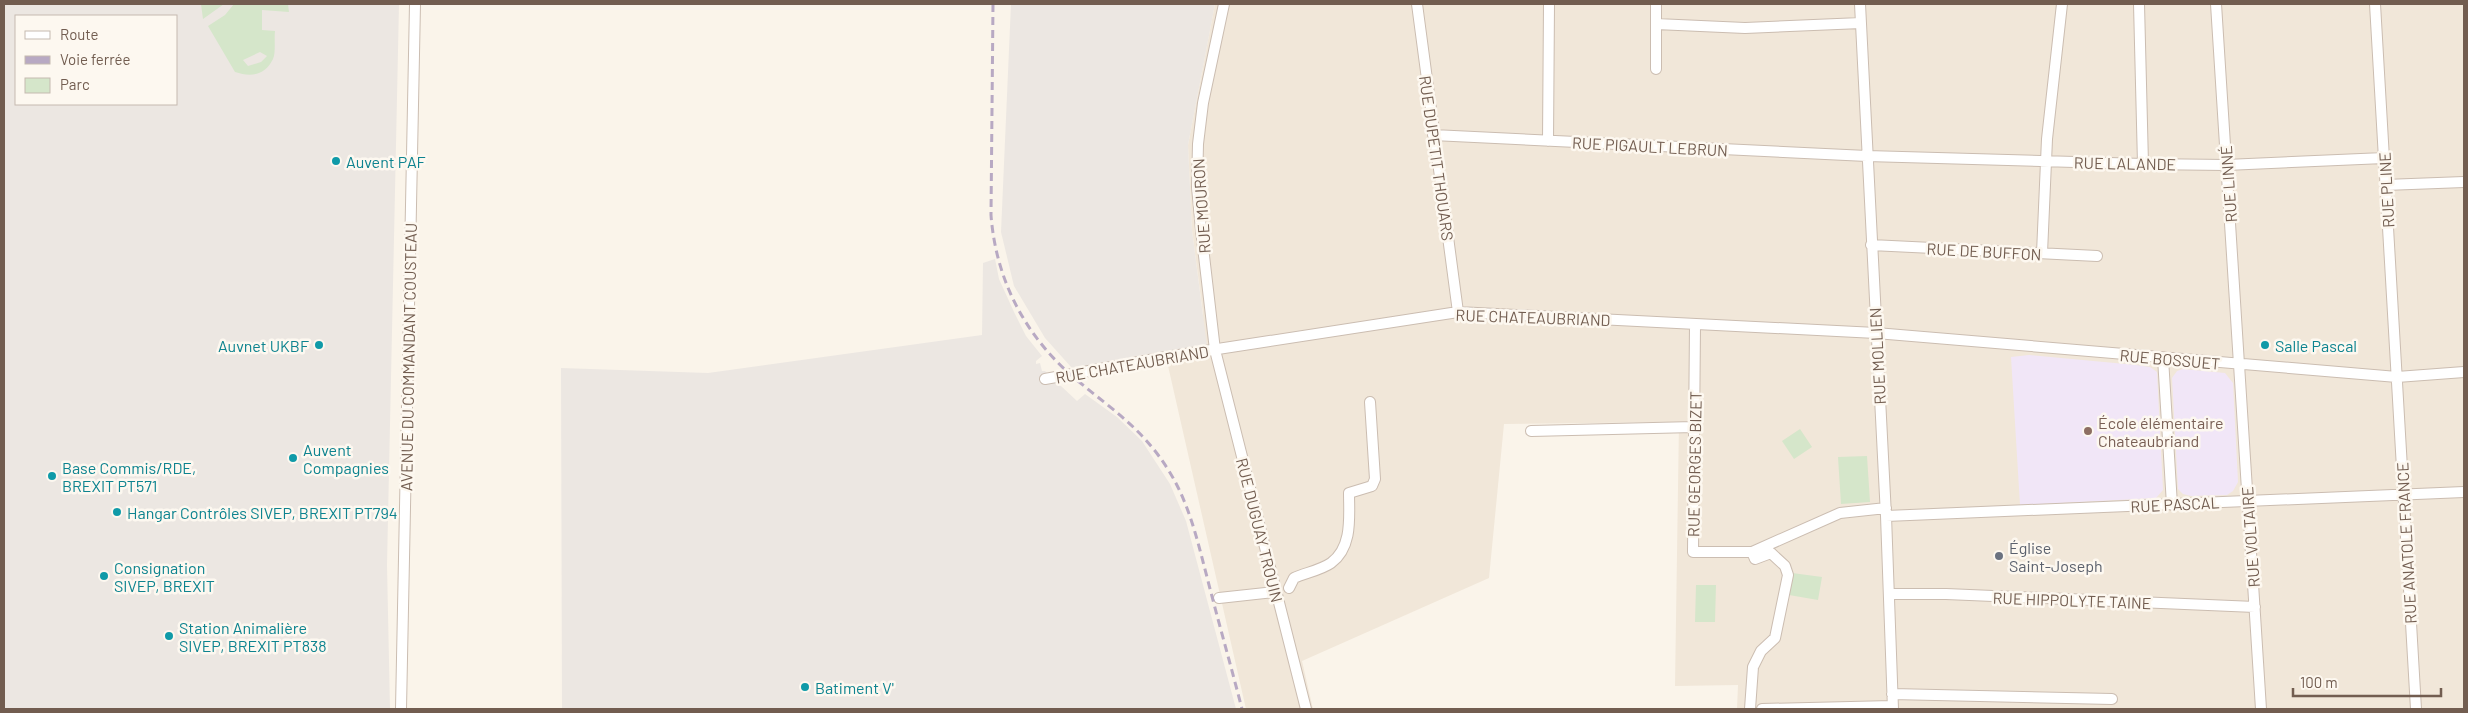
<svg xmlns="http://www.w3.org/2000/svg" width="2468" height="713" font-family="Barlow,sans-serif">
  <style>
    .residential { fill: #f1e7d9 }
    .industrial { fill: #ece7e2; fill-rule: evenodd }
    .education { fill: #f1e6f7 }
    .green { fill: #d5e6ca; fill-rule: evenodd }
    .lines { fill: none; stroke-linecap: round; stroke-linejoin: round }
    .minor-casing { stroke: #cbbdb1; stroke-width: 12 }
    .minor { stroke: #fff; stroke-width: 10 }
    .rail { stroke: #b8a9c3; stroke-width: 3; stroke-dasharray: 8 5; stroke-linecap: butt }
    .culture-dot { fill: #0f9aa8; stroke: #fdf8f0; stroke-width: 2 }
    .education-dot { fill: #8d6e63; stroke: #fdf8f0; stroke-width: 2 }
    .worship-dot { fill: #6b7280; stroke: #fdf8f0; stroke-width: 2 }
    .labels { text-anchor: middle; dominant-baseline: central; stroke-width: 5; stroke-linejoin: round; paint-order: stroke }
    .street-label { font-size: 16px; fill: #725d50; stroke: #fdf8f0 }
    .culture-label { font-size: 16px; fill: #0d838f; stroke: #fdf8f0; text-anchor: start }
    .education-label { font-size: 16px; fill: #785e54; stroke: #fdf8f0; text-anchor: start }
    .worship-label { font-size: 16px; fill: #5b616d; stroke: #fdf8f0; text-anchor: start }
  </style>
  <rect width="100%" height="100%" fill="#faf4ea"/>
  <path class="residential" d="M1215,4H2464V709H1737L1738,685L1675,686L1679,422L1504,424L1489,578L1302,661L1313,709H1246L1166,357L1203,314L1192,230L1188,145Z"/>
  <path class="industrial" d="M4,4H399L387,565L390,709H4ZM16,16H176V104H16Z
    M1011,4H1215L1188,145L1192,230L1207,347L1080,377L1045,338L1014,286L1001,232Z
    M995,259L999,279L1014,312L1026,336L1042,356L1036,361V364L1040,363L1042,371H1045L1077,401L1085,394L1117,417L1142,441L1170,484L1186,521L1236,709H562L561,368L708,373L982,335L983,263Z"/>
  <path class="education" d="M2029,355L2136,365L2150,367L2157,372L2163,490L2156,498L2020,505L2011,357Z
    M2183,369L2225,373L2233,383L2238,482L2233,491L2227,495L2191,496L2183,494L2178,489L2172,378L2177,371Z"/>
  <path class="green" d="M201,4H224L203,19Z
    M234,4H288L289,12L262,10V30L275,31C274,39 276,52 273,59C265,76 250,77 235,72L208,26L225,15ZM260,52L267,56L261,62L248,66L243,60Z
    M1800,429L1812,447L1794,459L1782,441Z
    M1867,456L1870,502L1841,504L1838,457Z
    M1792,573L1822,577L1818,600L1789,595Z
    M1696,585H1716L1715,622H1695Z"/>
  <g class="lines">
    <defs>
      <path id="minor" d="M1224,4L1203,103L1198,144L1197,187L1201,230L1215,350L1306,709
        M1417,4L1458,312
        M1860,4L1886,516L1893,709
        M2139,4L2143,164
        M2216,4L2261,709
        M2375,4L2416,709
        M1656,24L1745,28L1861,23
        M1656,69V4
        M1433,135L1867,156L2143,164L2226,165L2384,158
        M1548,141L1549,4
        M2385,185L2464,182
        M1871,245L2097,256
        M2042,253L2047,139L2062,4
        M1695,325L1693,552H1752L1840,513L1886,508
        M2163,358L2172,505
        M1045,379L1166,357L1458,312L1876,333L2397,377L2464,372
        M1531,431L1694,427
        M1886,516L2464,492
        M1289,588L1294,578C1305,573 1321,570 1331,563C1353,547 1349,516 1349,493L1372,486L1375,479L1370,402
        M1889,594H1946L2255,607
        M1219,598L1275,592
        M1892,694L2112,699
        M401,709L415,4
        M1750,709L1753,667L1761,651L1775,638L1788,575L1785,566L1771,553L1755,559L1752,552
        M1762,709L1892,706"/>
    </defs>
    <use href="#minor" class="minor-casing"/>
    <use href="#minor" class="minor"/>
    <path class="rail" d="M993,4L991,215C996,282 1027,339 1078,381C1114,411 1143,429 1169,471C1190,505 1198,543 1208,581C1219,624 1231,666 1242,709"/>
  </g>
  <g class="culture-dot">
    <circle cx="336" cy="161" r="5"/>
    <circle cx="319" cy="345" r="5"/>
    <circle cx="2265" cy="345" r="5"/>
    <circle cx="293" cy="458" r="5"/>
    <circle cx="52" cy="476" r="5"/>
    <circle cx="117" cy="512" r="5"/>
    <circle cx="104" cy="576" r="5"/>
    <circle cx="169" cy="636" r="5"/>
    <circle cx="805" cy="687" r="5"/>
  </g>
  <circle class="education-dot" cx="2088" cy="431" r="5"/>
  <circle class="worship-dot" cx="1999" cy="556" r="5"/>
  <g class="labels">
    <g class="street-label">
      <text transform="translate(1650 146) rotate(3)">RUE PIGAULT LEBRUN</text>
      <text transform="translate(1437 158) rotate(82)">RUE DUPETIT THOUARS</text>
      <text transform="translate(2125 163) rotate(1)">RUE LALANDE</text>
      <text transform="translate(2228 184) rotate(-94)">RUE LINNÉ</text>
      <text transform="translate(2386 190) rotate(-93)">RUE PLINE</text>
      <text transform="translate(1201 206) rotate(-94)">RUE MOURON</text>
      <text transform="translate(1984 251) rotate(3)">RUE DE BUFFON</text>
      <text transform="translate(1533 317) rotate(2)">RUE CHATEAUBRIAND</text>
      <text transform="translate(1877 356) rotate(-93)">RUE MOLLIEN</text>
      <text transform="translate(408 357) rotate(-89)">AVENUE DU COMMANDANT COUSTEAU</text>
      <text transform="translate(2170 359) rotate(5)">RUE BOSSUET</text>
      <text transform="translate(1132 364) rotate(-10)">RUE CHATEAUBRIAND</text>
      <text transform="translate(1694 464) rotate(-89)">RUE GEORGES BIZET</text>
      <text transform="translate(2175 504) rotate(-3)">RUE PASCAL</text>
      <text transform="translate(1260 530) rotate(76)">RUE DUGUAY TROUIN</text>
      <text transform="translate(2250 537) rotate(-94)">RUE VOLTAIRE</text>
      <text transform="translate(2406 543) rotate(-93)">RUE ANATOLE FRANCE</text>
      <text transform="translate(2072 600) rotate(2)">RUE HIPPOLYTE TAINE</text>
    </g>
    <g class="culture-label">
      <text x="346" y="161">Auvent PAF</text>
      <text x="309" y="345" text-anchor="end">Auvnet UKBF</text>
      <text x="2275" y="345">Salle Pascal</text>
      <text x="303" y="449">Auvent<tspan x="303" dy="18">Compagnies</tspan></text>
      <text x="62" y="467">Base Commis/RDE,<tspan x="62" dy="18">BREXIT PT571</tspan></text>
      <text x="127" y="512">Hangar Contrôles SIVEP, BREXIT PT794</text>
      <text x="114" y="567">Consignation<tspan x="114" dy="18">SIVEP, BREXIT</tspan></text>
      <text x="179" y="627">Station Animalière<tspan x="179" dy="18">SIVEP, BREXIT PT838</tspan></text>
      <text x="815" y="687">Batiment V'</text>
    </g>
    <g class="education-label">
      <text x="2098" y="422">École élémentaire<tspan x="2098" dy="18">Chateaubriand</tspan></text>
    </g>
    <g class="worship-label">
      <text x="2009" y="547">Église<tspan x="2009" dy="18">Saint-Joseph</tspan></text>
    </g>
  </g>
  <rect width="2468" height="713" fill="none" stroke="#725d50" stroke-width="10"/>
  <rect x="15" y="15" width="162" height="90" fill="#fdf8f0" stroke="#c5bab0"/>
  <rect x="25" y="31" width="25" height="8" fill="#ffffff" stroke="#c5bab0"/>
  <text x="60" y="40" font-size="15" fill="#725d50">Route</text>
  <rect x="25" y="56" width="25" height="8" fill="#b8a9c3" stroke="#c5bab0"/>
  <text x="60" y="65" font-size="15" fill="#725d50">Voie ferrée</text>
  <rect x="25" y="78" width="25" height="15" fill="#d5e6ca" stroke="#c5bab0"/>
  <text x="60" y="90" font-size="15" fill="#725d50">Parc</text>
  <path d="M2293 688v8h148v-8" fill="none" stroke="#725d50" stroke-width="2.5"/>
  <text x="2300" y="688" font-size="15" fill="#725d50" stroke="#fdf8f0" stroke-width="4" paint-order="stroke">100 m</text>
</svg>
